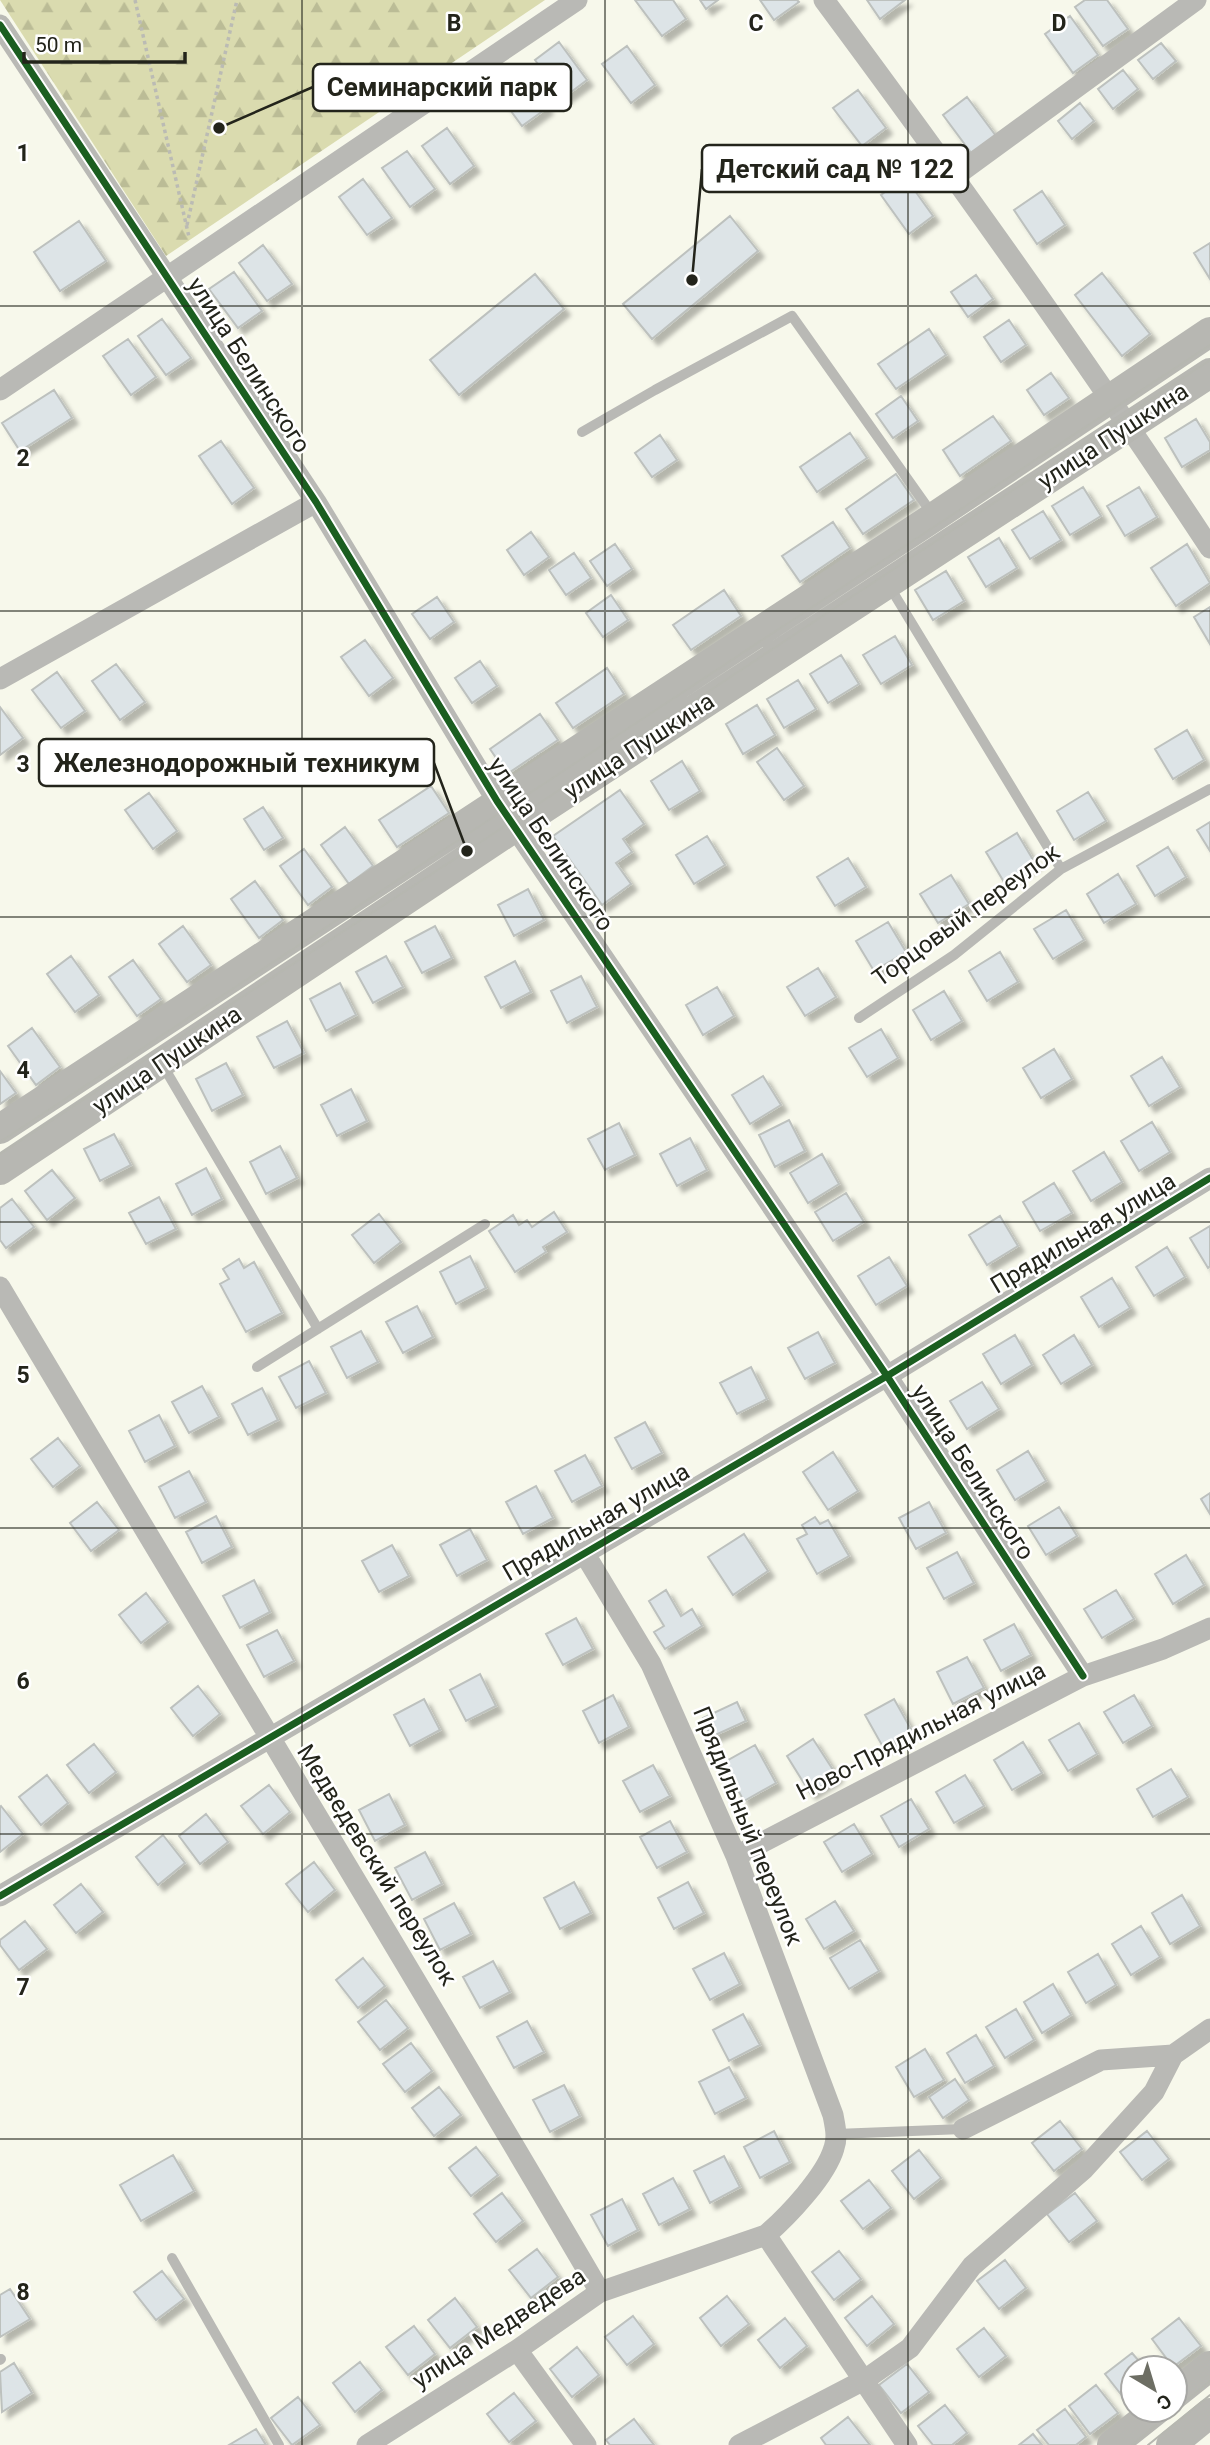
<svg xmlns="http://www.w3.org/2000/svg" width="1210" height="2445" font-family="Roboto,sans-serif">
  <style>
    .forest { fill: url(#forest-firs) }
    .building { fill: #dde4e7; stroke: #bdc1be; stroke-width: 2; filter: url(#shadow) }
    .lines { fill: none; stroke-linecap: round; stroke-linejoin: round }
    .path { stroke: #bbbbb4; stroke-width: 3.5; stroke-dasharray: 3.5 3.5; stroke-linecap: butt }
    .lane { stroke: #b9b9b5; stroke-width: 10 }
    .street { stroke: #b9b9b5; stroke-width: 21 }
    .secondary { stroke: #b7b7b2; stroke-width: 30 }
    .tram { stroke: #b6b7b0; stroke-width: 2 }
    .cycleway-casing { stroke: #fff; stroke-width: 11 }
    .cycleway { stroke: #1b5e20; stroke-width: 7 }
    .grid { fill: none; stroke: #23241b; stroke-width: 2; stroke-opacity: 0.55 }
    .labels { text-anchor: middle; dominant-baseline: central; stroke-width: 5; stroke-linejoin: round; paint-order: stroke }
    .street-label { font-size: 24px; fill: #23241b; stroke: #fff }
    .grid-label { font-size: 23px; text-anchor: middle; font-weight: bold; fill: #23241b; stroke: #fff; stroke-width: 5; stroke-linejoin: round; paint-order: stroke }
    .leader { fill: none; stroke: #23241b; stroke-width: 2.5 }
    .callout-dot { fill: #23241b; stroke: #fff; stroke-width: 2.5 }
    .callout { fill: #fff; stroke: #23241b; stroke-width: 2.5 }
    .callout-label { font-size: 26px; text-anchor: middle; font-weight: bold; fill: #23241b }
  </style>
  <defs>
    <pattern id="forest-firs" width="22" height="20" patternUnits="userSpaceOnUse" patternTransform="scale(1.75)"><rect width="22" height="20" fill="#dadbaf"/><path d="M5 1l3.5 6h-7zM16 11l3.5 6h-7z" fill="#bbbc96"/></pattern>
    <filter id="shadow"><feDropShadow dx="6" dy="6" stdDeviation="2" flood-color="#0004"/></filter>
  </defs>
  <rect width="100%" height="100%" fill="#f7f8eb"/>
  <path class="forest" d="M0,0H545L166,256Z"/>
  <path class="building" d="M635,0H673L686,19L662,36Z
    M700,0H718L706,9Z
    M760,0H797L799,2L774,20Z
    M867,0H905L880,19Z
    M1085,0H1107L1128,29L1103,46L1075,7Z
    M1070,16L1098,55L1073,73L1045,34Z
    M559,42L587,80L563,98L535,60Z
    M1161,43L1176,61L1153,79L1138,60Z
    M627,46L655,85L631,103L602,64Z
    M519,70L547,108L522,126L494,88Z
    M1123,70L1138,89L1113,109L1098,89Z
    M858,90L886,128L862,146L833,108Z
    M967,97L996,136L972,154L943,115Z
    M1080,103L1094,121L1072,139L1058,121Z
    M447,128L474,166L450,184L422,146Z
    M407,151L435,189L410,207L382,168Z
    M905,177L933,216L909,234L881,195Z
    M363,179L392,218L367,235L339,197Z
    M1042,191L1065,225L1037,244L1014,210Z
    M730,216L758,251L652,339L623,304Z
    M79,221L106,261L60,291L34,252Z
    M1210,243V279L1194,253Z
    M263,245L292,284L267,301L239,263Z
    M234,272L262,311L238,328L209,289Z
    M1102,273L1150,334L1122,356L1075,295Z
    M535,274L564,309L459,395L430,360Z
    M976,275L993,299L968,317L951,292Z
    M162,319L191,358L166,375L138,336Z
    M1009,320L1026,345L1001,362L984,337Z
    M929,329L946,355L896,389L878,364Z
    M128,339L156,377L131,395L103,356Z
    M1051,373L1069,398L1044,415L1027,390Z
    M54,390L72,418L20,451L2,423Z
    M901,396L918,421L893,438L876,414Z
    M993,416L1011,441L960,476L943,450Z
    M1196,419L1210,442V450L1182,467L1165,438Z
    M850,433L867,458L817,492L800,467Z
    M660,435L677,460L652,477L635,453Z
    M221,441L254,488L232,504L199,456Z
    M896,474L914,500L863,534L846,509Z
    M1083,487L1101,516L1070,535L1052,506Z
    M1139,487L1157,517L1125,536L1107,506Z
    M1043,511L1061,540L1030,559L1012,530Z
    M833,522L850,548L800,582L782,556Z
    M531,532L549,557L524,575L507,550Z
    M999,538L1017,568L986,587L968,557Z
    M615,544L632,569L607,586L590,561Z
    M1187,544L1210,583L1176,606L1151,568Z
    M574,553L591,578L566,595L549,570Z
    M946,571L964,601L933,620L915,590Z
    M724,590L741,616L691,650L673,625Z
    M611,595L628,620L603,637L586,613Z
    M437,597L454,622L430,639L412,614Z
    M1210,607V644L1194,617Z
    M895,636L912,665L881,684L863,655Z
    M365,640L393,678L369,696L341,657Z
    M841,655L859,684L828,703L810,674Z
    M480,661L497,686L472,703L455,678Z
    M116,664L145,702L120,720L92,681Z
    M607,668L624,694L573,728L556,703Z
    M57,672L85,711L61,728L32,690Z
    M798,680L816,709L784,728L767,699Z
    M757,705L775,735L743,754L726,724Z
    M0,707L23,738L0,755Z
    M540,714L558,740L507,774L490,749Z
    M1187,730L1204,760L1173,779L1155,749Z
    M777,748L804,786L784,800L757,762Z
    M682,761L700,791L669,810L651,781Z
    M431,786L449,813L397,847L379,820Z
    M620,790L644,824L623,839L632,852L616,863L631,884L602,905L553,836Z
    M1088,792L1106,821L1074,840L1057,811Z
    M149,793L177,831L153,849L125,810Z
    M263,807L283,838L264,850L244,819Z
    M1210,822V851L1197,830Z
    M345,827L373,866L349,884L321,845Z
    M1017,833L1035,863L1004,882L986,852Z
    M707,836L725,865L694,884L676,855Z
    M1168,847L1186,877L1155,896L1137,866Z
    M304,849L332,887L308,905L280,866Z
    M848,858L866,887L835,906L817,877Z
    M1118,874L1136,904L1104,923L1087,894Z
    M951,875L969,904L938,923L920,894Z
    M255,881L283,920L259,938L231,899Z
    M528,889L544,920L514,936L498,905Z
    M1066,910L1084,940L1053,959L1034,929Z
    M888,922L906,952L874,971L856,941Z
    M183,926L211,965L187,982L159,944Z
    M435,926L452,958L422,973L405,942Z
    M1000,952L1018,982L987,1001L969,971Z
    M71,956L99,995L75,1012L47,974Z
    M386,956L403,987L373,1003L356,972Z
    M133,960L161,999L137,1016L109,977Z
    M515,961L531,992L501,1008L485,977Z
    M818,968L836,997L805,1016L787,987Z
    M581,976L597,1007L567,1023L551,991Z
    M340,983L356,1015L326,1031L310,999Z
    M717,987L734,1016L703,1035L686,1005Z
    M944,991L962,1021L931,1040L913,1010Z
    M287,1021L304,1053L274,1068L257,1037Z
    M32,1028L60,1067L36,1085L8,1046Z
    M881,1029L898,1058L867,1077L849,1048Z
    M1054,1049L1072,1079L1041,1098L1023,1068Z
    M1162,1057L1180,1087L1149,1106L1131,1076Z
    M226,1063L243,1095L212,1111L196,1079Z
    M0,1071L16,1093L0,1104Z
    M763,1076L781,1105L750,1124L732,1095Z
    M351,1089L367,1121L337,1136L321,1105Z
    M789,1120L805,1151L775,1167L759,1135Z
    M1152,1122L1170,1152L1139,1171L1121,1141Z
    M619,1123L635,1155L605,1170L588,1139Z
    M114,1134L131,1165L100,1181L84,1149Z
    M690,1138L707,1170L677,1186L660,1154Z
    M280,1146L297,1178L266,1194L250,1162Z
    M1104,1152L1122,1182L1091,1201L1073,1171Z
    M822,1154L839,1184L808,1203L790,1173Z
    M206,1168L222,1199L192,1215L176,1184Z
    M52,1170L75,1198L47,1220L25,1191Z
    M1054,1183L1072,1213L1040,1231L1023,1202Z
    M846,1193L864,1222L833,1241L815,1212Z
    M159,1197L176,1229L146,1244L129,1213Z
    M12,1199L34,1227L6,1248L0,1240V1208Z
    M554,1212L567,1232L543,1247L546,1252L515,1272L489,1231L513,1215L519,1225L527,1220L532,1227Z
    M379,1214L401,1242L374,1263L352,1235Z
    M1000,1216L1018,1246L987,1265L969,1235Z
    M1210,1226V1266L1208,1268L1190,1238Z
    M1167,1247L1185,1277L1154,1296L1136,1267Z
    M470,1256L486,1288L456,1304L440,1272Z
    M889,1257L907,1286L876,1305L858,1276Z
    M239,1259L244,1268L254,1262L282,1313L246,1332L220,1284L229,1279L223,1269Z
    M1112,1278L1130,1308L1099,1327L1081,1297Z
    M417,1306L433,1337L403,1353L386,1322Z
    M361,1331L378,1362L347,1378L331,1347Z
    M818,1332L835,1363L805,1379L788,1348Z
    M1015,1335L1032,1365L1001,1384L983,1354Z
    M1074,1335L1092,1365L1061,1384L1043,1355Z
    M309,1361L326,1393L296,1408L279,1377Z
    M751,1367L767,1399L737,1414L720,1383Z
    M982,1382L999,1409L967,1429L950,1401Z
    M202,1386L219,1417L189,1433L172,1402Z
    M262,1388L278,1420L248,1435L232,1404Z
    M159,1415L175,1446L145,1462L129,1431Z
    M645,1422L662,1453L632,1469L615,1438Z
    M58,1438L80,1466L53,1487L31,1459Z
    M1028,1451L1046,1481L1015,1500L997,1470Z
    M833,1452L858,1491L828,1510L803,1472Z
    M585,1455L602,1486L572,1502L555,1471Z
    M189,1471L206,1502L175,1518L159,1487Z
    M536,1486L553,1518L523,1534L506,1502Z
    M1210,1493V1514L1201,1499Z
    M97,1502L119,1530L91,1551L70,1523Z
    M929,1502L946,1533L916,1549L899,1518Z
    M1059,1507L1077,1536L1046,1555L1028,1526Z
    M216,1516L232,1547L202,1563L186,1532Z
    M815,1517L820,1524L828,1520L849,1556L817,1574L797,1539L807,1534L802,1525Z
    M470,1529L487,1560L457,1576L440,1545Z
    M744,1534L768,1571L733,1595L708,1557Z
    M392,1545L409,1576L379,1592L362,1561Z
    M957,1552L974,1583L944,1599L927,1568Z
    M1186,1555L1204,1585L1173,1604L1155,1574Z
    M254,1580L270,1612L240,1628L223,1596Z
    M666,1590L681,1616L692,1609L702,1626L665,1649L654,1632L664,1626L649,1601Z
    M1116,1590L1134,1619L1102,1638L1084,1609Z
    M146,1593L168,1622L141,1643L119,1615Z
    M576,1618L593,1649L563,1665L546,1634Z
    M1014,1624L1031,1655L1001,1671L984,1640Z
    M277,1630L294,1661L264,1677L247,1645Z
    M967,1657L984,1688L953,1704L937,1672Z
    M480,1674L496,1706L466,1721L450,1690Z
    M198,1686L220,1714L193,1736L171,1708Z
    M613,1695L629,1727L599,1743L583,1711Z
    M1134,1695L1152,1726L1123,1743L1104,1712Z
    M424,1699L440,1730L410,1746L394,1715Z
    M894,1699L912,1731L883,1747L865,1715Z
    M737,1702L746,1721L711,1737L703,1718Z
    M1079,1723L1097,1754L1068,1771L1049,1740Z
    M813,1739L837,1776L810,1793L787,1756Z
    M1023,1742L1042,1773L1012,1790L994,1760Z
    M94,1744L116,1772L89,1793L67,1765Z
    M755,1745L776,1783L744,1801L723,1763Z
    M653,1765L670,1796L640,1812L623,1781Z
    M1171,1769L1188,1797L1153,1817L1137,1789Z
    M47,1775L68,1803L41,1825L19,1797Z
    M965,1775L984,1806L954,1823L936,1792Z
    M269,1785L290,1812L263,1834L241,1806Z
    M389,1794L405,1825L375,1841L359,1810Z
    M911,1799L929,1829L899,1847L881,1816Z
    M1,1806L23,1834L0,1852V1807Z
    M206,1814L228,1842L200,1864L179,1836Z
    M670,1821L687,1852L657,1868L640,1837Z
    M854,1824L872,1854L842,1872L824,1842Z
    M163,1835L185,1863L158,1885L136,1857Z
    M425,1852L442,1884L412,1900L395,1868Z
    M314,1862L335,1890L308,1912L286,1884Z
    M574,1882L591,1913L560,1929L544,1898Z
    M688,1882L704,1913L674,1929L658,1898Z
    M81,1884L103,1912L76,1933L54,1905Z
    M1182,1895L1200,1926L1170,1944L1152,1913Z
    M835,1901L854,1931L824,1949L806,1919Z
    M454,1903L471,1934L440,1950L424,1919Z
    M25,1921L47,1949L19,1970L0,1945V1940Z
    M1141,1926L1160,1957L1131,1975L1112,1944Z
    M860,1940L879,1971L849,1989L830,1958Z
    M724,1953L740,1984L710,2000L693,1969Z
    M1098,1954L1116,1985L1086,2003L1068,1972Z
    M363,1958L385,1986L358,2008L336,1980Z
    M493,1961L510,1992L480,2008L463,1977Z
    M1053,1984L1071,2015L1042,2033L1024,2002Z
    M386,2000L408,2028L380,2050L358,2022Z
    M1016,2009L1034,2040L1005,2058L986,2027Z
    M743,2014L760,2045L729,2061L713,2030Z
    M527,2021L544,2052L514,2068L497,2037Z
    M976,2035L994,2066L965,2083L947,2053Z
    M411,2043L432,2071L405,2092L383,2064Z
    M925,2049L944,2080L914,2097L896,2067Z
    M729,2067L746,2098L715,2114L699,2082Z
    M955,2079L969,2100L943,2118L929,2097Z
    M564,2085L580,2116L550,2132L533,2100Z
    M439,2087L461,2115L434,2136L412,2108Z
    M1060,2121L1082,2149L1054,2171L1032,2143Z
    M774,2131L790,2162L760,2178L744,2147Z
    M1147,2131L1169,2159L1142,2180L1120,2152Z
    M476,2147L498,2175L471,2196L449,2168Z
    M919,2150L941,2178L914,2199L892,2171Z
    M173,2155L194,2191L141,2221L120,2185Z
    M724,2156L740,2187L710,2203L694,2171Z
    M673,2178L690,2209L659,2225L643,2194Z
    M869,2180L891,2208L863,2229L841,2201Z
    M502,2193L523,2221L496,2242L474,2214Z
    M1075,2193L1097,2221L1069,2242L1047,2214Z
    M622,2199L638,2230L608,2246L591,2215Z
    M537,2249L558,2277L531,2298L509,2270Z
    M839,2251L861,2279L834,2300L812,2272Z
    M1005,2260L1026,2288L999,2309L977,2281Z
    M162,2271L184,2299L156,2320L134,2292Z
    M10,2289L30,2319L0,2337V2295Z
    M727,2296L749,2324L721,2346L700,2318Z
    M872,2296L894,2324L867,2346L845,2318Z
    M455,2298L477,2327L450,2348L428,2320Z
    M633,2316L654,2344L627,2365L605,2337Z
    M785,2318L807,2346L780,2368L758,2340Z
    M1179,2318L1201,2346L1173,2367L1152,2339Z
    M414,2326L435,2354L408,2375L386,2347Z
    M984,2328L1006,2356L979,2377L957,2349Z
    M577,2347L599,2375L572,2397L550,2369Z
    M1132,2353L1145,2368H1133V2397L1127,2402L1105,2374Z
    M360,2362L382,2390L355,2412L333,2383Z
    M14,2363L32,2393L2,2412L0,2372Z
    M907,2364L929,2392L901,2413L879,2385Z
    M1096,2385L1118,2413L1090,2434L1069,2406Z
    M514,2393L536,2421L509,2442L487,2414Z
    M298,2397L320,2425L292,2445L271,2418Z
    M945,2405L967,2433L952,2445H933L918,2426Z
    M1065,2409L1086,2437L1076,2445H1049L1037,2430Z
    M848,2417L870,2445H826L821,2438Z
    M634,2419L654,2445H610L606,2440Z
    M256,2429L266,2445H229Z
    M1033,2434L1042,2445H1019Z"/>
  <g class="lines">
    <path class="path" d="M135,0L189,237
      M187,225L237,0"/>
    <path class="lane" d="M582,432L655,390L792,316L933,515
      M888,584L1061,869
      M859,1018L954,955L1061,869L1210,789
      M162,1064L318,1329
      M257,1367L485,1224
      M836,2134L963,2129
      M172,2258L279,2445
      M0,2360L1,2359"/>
    <path class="street" d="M824,0C957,179 1087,361 1210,548
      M0,25L316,502L497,801L887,1376L1083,1676
      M955,176L1196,0
      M0,390L577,0
      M0,679L316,502
      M0,1287C199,1622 403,1955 600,2292
      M736,1856L1083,1676L1163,1649L1210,1628
      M0,1896L887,1376L1210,1178
      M963,2129L1101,2060L1173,2055L1210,2029
      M766,2235L907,2445
      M517,2350L586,2445
      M367,2445L517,2350L600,2292L766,2235C788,2216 826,2176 834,2148C838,2137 835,2126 833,2115L736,1856L651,1664L583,1551
      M739,2445L866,2379L910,2348L972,2266L1084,2169L1154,2092L1173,2055"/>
    <path class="secondary" d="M0,1129L934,517L1210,332
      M0,1170L515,827L1210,373
      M1175,2394L1210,2366
      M1112,2445L1156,2410
      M1171,2445L1210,2413"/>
    <path class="tram" d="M0,1142L1210,345
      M0,1154L467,851L1210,360
      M1188,2399L1210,2381
      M1132,2445L1156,2425
      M1148,2445L1210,2395"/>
    <defs>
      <path id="cycleway" d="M0,25L316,502L497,801L887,1376L1083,1676
        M0,1896L887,1376L1210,1178"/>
    </defs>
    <use href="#cycleway" class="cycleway-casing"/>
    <use href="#cycleway" class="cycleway"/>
  </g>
  <path class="grid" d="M302,0V2445M605,0V2445M908,0V2445M0,306H1210M0,611H1210M0,917H1210M0,1222H1210M0,1528H1210M0,1834H1210M0,2139H1210"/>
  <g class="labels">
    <g class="street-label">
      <text transform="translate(249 365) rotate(57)">улица Белинского</text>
      <text transform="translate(1113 436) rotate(-33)">улица Пушкина</text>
      <text transform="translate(639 746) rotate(-33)">улица Пушкина</text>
      <text transform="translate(551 844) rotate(56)">улица Белинского</text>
      <text transform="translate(966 915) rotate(-36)">Торцовый переулок</text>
      <text transform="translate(167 1060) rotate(-34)">улица Пушкина</text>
      <text transform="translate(1083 1233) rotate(-31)">Прядильная улица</text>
      <text transform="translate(973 1472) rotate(57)">улица Белинского</text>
      <text transform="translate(596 1522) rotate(-30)">Прядильная улица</text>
      <text transform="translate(921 1731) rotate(-27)">Ново-Прядильная улица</text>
      <text transform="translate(748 1826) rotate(68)">Прядильный переулок</text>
      <text transform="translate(377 1865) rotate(58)">Медведевский переулок</text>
      <text transform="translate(499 2328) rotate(-33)">улица Медведева</text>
    </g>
  </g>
  <g class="grid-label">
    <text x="454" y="31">B</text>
    <text x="756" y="31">C</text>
    <text x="1059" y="31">D</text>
    <text x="23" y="161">1</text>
    <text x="23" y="466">2</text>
    <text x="23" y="772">3</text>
    <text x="23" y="1078">4</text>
    <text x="23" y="1383">5</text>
    <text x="23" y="1689">6</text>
    <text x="23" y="1995">7</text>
    <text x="23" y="2300">8</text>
  </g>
  <path class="leader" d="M219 128L313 87M692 280L702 169M467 851L434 763"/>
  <g class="callout-dot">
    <circle cx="219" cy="128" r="7"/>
    <circle cx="692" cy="280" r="7"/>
    <circle cx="467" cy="851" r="7"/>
  </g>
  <g class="callout">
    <rect x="313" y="64" width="258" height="47" rx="7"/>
    <rect x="702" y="145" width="266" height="47" rx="7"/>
    <rect x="39" y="739" width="395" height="47" rx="7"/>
  </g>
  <g class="callout-label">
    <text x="442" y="96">Семинарский парк</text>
    <text x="835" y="178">Детский сад № 122</text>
    <text x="237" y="772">Железнодорожный техникум</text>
  </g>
  <g transform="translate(1154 2389) rotate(142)"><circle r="33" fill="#ffffff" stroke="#a7a7a4" stroke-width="2"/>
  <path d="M0-5L12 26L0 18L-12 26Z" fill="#6d6e64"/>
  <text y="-10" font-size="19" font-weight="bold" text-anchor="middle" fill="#23241b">С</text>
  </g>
  <path d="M24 52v10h161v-10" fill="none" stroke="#23241b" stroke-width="3.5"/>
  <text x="35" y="52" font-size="21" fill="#23241b" stroke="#ffffff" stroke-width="5" paint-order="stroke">50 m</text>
</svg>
